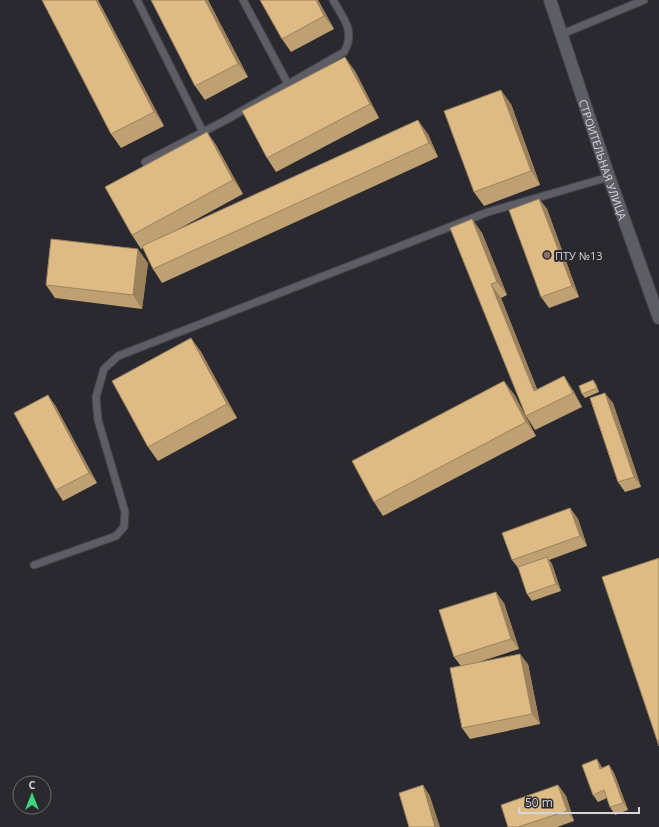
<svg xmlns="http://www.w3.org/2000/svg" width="659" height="827" font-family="'Open Sans',sans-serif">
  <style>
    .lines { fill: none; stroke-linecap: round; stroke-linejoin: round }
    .service-casing { stroke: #45454a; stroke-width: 9 }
    .minor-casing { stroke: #45454a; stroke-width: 14 }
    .service { stroke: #5d5e65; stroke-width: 7 }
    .minor { stroke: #5d5e65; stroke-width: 12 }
    .wall { fill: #bfa072 }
    .shaded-wall { fill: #9b825d }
    .building { fill: #deba85; stroke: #9b825d }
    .education-dot { fill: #8d6e63; stroke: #29292f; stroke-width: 1.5 }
    .labels { text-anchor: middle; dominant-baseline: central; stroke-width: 4; stroke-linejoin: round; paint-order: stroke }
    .street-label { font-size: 11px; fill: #d6d6da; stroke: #29292f }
    .poi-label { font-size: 11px; fill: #d6d6da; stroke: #29292f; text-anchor: start }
  </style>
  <rect width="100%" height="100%" fill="#29292f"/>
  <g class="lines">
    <defs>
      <path id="service" d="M137,0L203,132
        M243,0L288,84
        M562,34L644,0
        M145,162L226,120L344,52C356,31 343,18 333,0
        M34,565L116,536L124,527L125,512L98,420L96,397L104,369L118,356L488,212L609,177"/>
      <g id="minor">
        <path id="s1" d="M550,0L609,177L659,318"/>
      </g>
    </defs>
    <use href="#service" class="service-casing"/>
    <use href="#minor" class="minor-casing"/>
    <use href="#service" class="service"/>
    <use href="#minor" class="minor"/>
  </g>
  <path class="wall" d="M98,0L164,126L121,148L111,134Z
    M208,0L248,77L205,100L195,86Z
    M260,0H318L334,29L291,52L282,39Z
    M355,71L379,118L276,172L267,158Z
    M511,104L540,185L484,206L474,192Z
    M207,132L216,145L243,194L164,237L428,134L438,157L162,283L153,269L143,248L141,249L132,235Z
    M539,199L547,209L579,297L549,308L541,297Z
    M472,219L482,233L507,295L501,298L537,389L573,390L582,407L535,430L526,416Z
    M148,263L142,309L55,298L46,285Z
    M191,338L201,352L237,418L158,461L148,447Z
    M593,380L596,384L599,392L585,398L582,394Z
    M514,394L536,436L383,516L374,502Z
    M613,403L641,487L625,492L618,482Z
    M55,405L97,483L63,501L56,490Z
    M570,508L578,519L587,546L549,560L552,564L561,591L532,601L527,594L519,569L512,560Z
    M504,603L519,649L479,662L528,664L540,724L470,739L462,728L461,666L454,657Z
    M609,765L614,773L628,810L615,815L610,807L607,798L598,802L593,795L602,767V768Z
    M558,785L566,796L574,821L557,827H508Z"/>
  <path class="shaded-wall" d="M96,0H98L164,126L154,112Z
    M205,0H208L248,77L238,64Z
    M316,0H318L334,29L324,16Z
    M345,57L355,71L379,118L370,104Z
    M501,90L511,104L540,185L531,171Z
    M418,120L428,134L438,157L429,143Z
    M207,132L216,145L243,194L233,180Z
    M539,199L547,209L579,297L572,286Z
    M472,219L482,233L507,295L497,282Z
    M138,249L148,263L142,309L133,295Z
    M491,284L501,298L543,405L534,391Z
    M191,338L201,352L237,418L227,404Z
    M564,376L573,390L582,407L573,393Z
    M593,380L596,384L599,392Z
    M504,381L514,394L536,436L526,422Z
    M605,393L613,403L641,487L634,477Z
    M48,395L55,405L97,483L89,473Z
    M570,508L578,519L587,546L580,536Z
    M547,557L552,564L561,591L556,584Z
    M496,592L504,603L519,649L511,639Z
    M520,654L528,664L540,724L532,714Z
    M597,759L602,767L605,776L600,769Z
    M609,765L614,773L628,810L623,803Z
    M423,785L430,796L440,827H435Z
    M558,785L566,796L574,821L567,811Z"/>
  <path class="building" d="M42,0H96L154,112L111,134Z
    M151,0H205L238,64L195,86Z
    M260,0H316L324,16L282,39Z
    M345,57L370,104L267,158L242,111Z
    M501,90L531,171L474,192L444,111Z
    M418,120L429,143L153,269L142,246Z
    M207,132L233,180L132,235L105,187Z
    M539,199L572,286L541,297L509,210Z
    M472,219L497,282L491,284L534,391L564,376L573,393L526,416L450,228Z
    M51,239L138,249L133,295L46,285Z
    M191,338L227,404L148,447L112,381Z
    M593,380L597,388L582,394L579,386Z
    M504,381L526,422L374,502L352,461Z
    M605,393L634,477L618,482L590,398Z
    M48,395L89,473L56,490L14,413Z
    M570,508L580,536L512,560L502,533Z
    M547,557L556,584L527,594L518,567Z
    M659,558V746L602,577Z
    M496,592L511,639L454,657L439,610Z
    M520,654L532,714L462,728L450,668Z
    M597,759L600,769L609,765L623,803L610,807L604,790L593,795L582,765Z
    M423,785L435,827H409L399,793Z
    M558,785L567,811L518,827H508L501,805Z"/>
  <circle class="education-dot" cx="547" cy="255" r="4"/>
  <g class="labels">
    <g class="street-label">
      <text stroke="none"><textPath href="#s1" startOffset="168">СТРОИТЕЛЬНАЯ УЛИЦА</textPath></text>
    </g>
    <g class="poi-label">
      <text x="555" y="255">ПТУ №13</text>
    </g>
  </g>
  <g transform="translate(32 795)"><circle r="19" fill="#29292f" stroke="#6e6e73"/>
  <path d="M0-3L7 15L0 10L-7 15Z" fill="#3dd77e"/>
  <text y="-6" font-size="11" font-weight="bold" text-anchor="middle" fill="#d6d6da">С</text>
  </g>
  <path d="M519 807v6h120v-6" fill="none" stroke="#d6d6da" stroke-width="2"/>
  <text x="525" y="807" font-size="12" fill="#d6d6da" stroke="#29292f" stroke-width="3" paint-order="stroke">50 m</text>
</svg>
